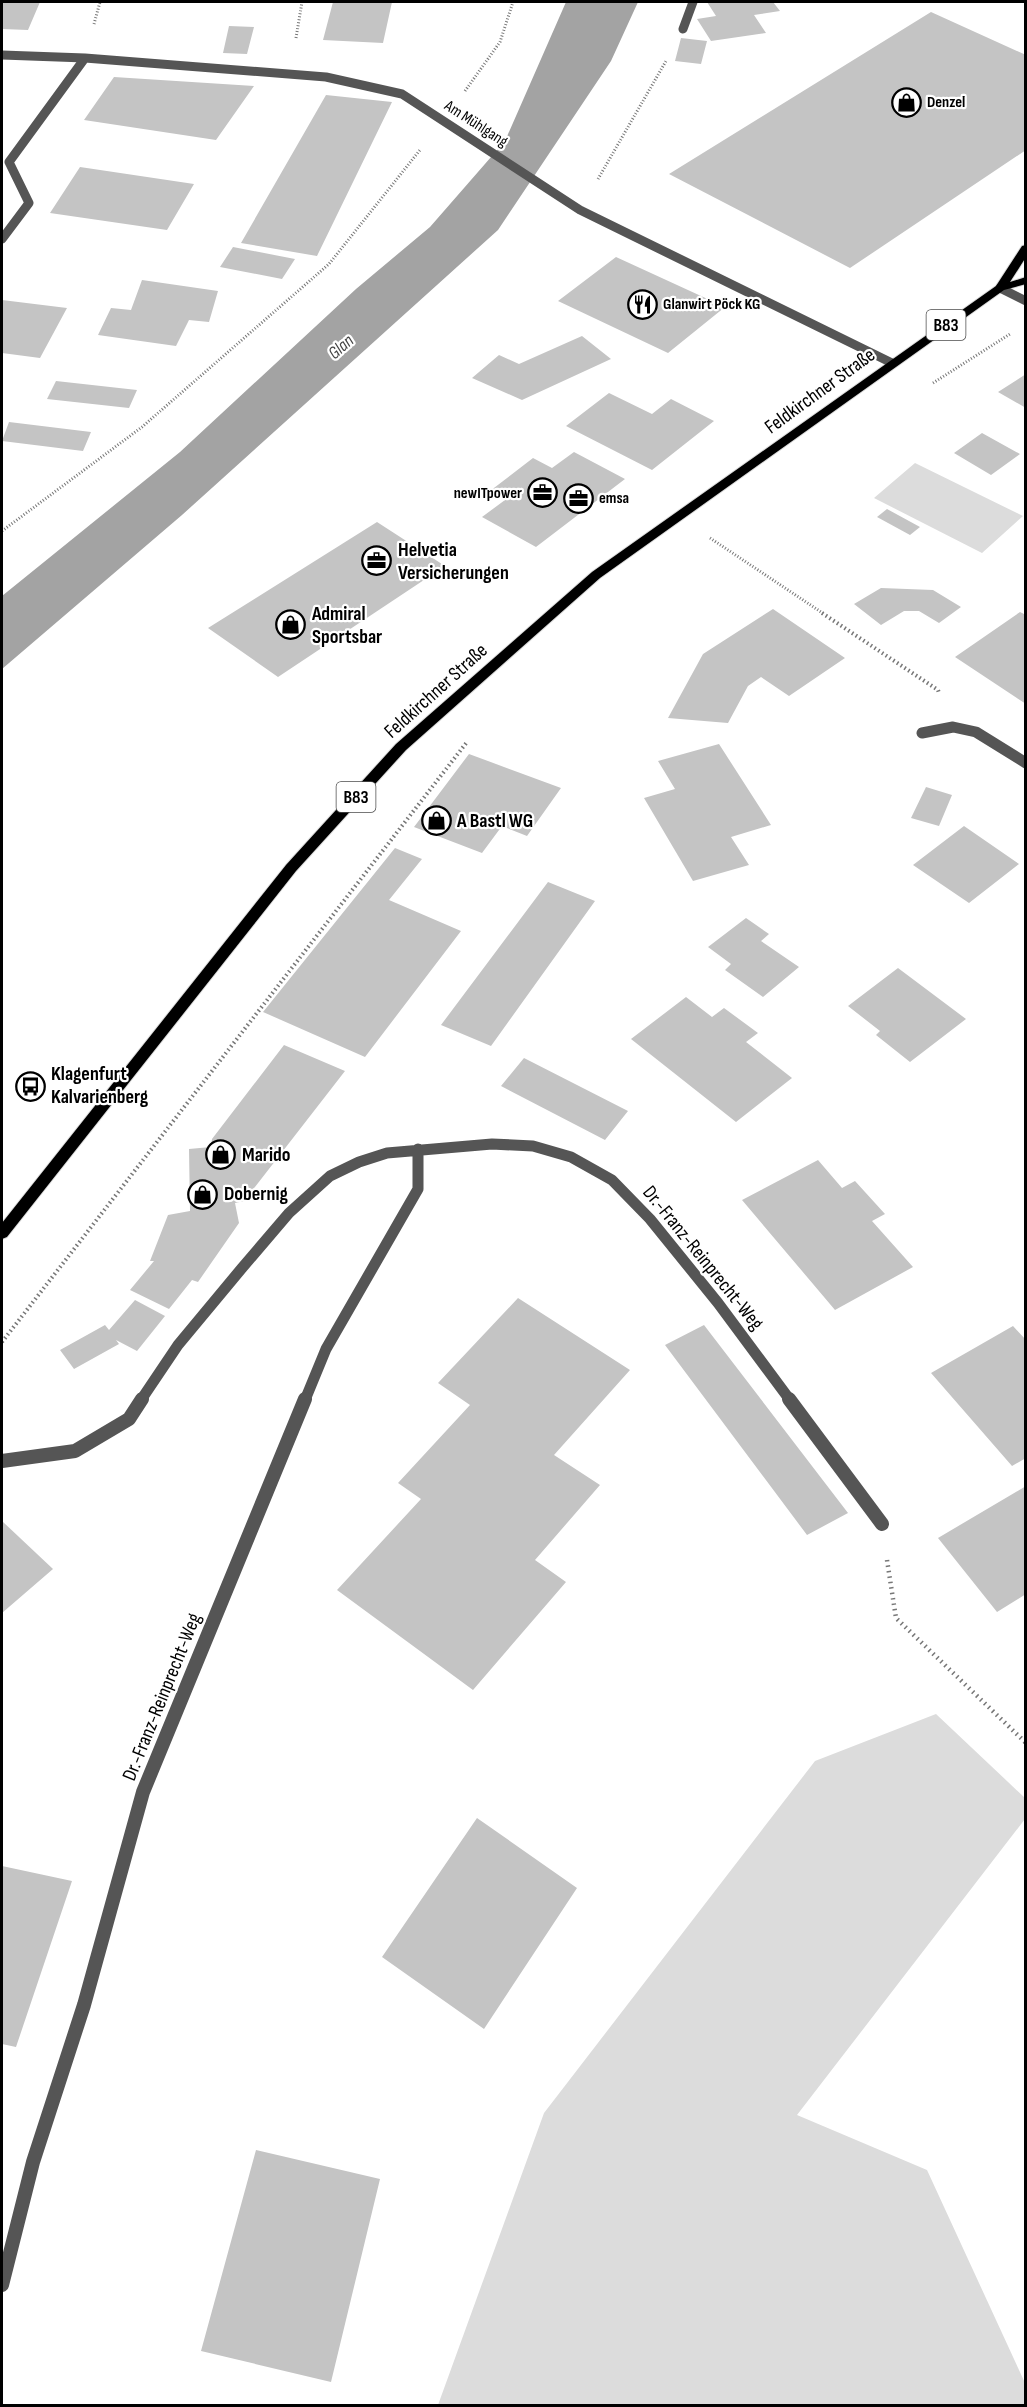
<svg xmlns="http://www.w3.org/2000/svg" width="1027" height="2407" font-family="'Sofia Sans Condensed',sans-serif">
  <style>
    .green { fill: #dcdcdc }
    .water { fill: #a3a3a3 }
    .building { fill: #c4c4c4 }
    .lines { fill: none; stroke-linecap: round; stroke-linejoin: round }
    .primary-casing { stroke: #dbdbdb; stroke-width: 2 }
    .path-far2 { stroke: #777; stroke-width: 3; stroke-dasharray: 1 2; stroke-linecap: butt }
    .path-far1 { stroke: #777; stroke-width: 4; stroke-dasharray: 1.5 3; stroke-linecap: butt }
    .path { stroke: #777; stroke-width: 4.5; stroke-dasharray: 1.5 4; stroke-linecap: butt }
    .lane { stroke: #555; stroke-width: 9 }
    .street-far2 { stroke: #555; stroke-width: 9 }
    .street-far1 { stroke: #555; stroke-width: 11 }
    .street { stroke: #555; stroke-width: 14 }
    .primary { fill: #000; fill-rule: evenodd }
    .labels { text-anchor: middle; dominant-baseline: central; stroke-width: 4.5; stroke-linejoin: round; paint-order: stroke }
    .far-poi-label { font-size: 16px; font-weight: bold; fill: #000; stroke: #fff; text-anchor: start }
    .far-street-label { font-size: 16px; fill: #000; stroke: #fff }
    .shield { fill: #fff; stroke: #4c4c4c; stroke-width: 1.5 }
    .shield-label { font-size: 18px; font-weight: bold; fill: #000 }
    .far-water-label { font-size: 18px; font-style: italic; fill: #444; stroke: #fff }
    .street-label { font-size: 20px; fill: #000; stroke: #fff }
    .poi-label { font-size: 20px; font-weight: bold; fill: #000; stroke: #fff; text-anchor: start }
  </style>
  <rect width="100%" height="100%" fill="#fff"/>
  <path class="green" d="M915,463L1023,516L982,553L874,498Z
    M936,1714L1025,1798V1819L797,2115L927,2170L1025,2383V2405H438L544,2113L815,1761Z"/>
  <path class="water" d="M566,2H638L611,61L498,230L182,515L2,669V596L180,452L356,289L430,227L505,141Z"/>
  <path class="building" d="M2,2H40L28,30L2,29Z
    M333,2H392L383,43L323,40Z
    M707,2H773L780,11L754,15L766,33L711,41L697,19L716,16Z
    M931,12L1026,55V150L850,268L669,174Z
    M229,26L254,27L247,54L223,53Z
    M681,38L707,41L701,64L675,61Z
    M114,77L254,86L216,140L84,120Z
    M326,95L392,102L317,256L241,243Z
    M80,167L194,184L167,230L50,213Z
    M233,247L295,259L282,279L220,267Z
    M616,257L725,307L668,353L558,301Z
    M142,280L218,291L209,322L189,320L176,346L98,335L111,308L131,310Z
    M2,300L67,308L40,358L2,353Z
    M582,336L611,359L522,400L472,378L499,355L519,364Z
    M1026,374V408L998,392Z
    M56,381L137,390L129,408L47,399Z
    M609,393L652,414L671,399L714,421L652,470L566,426Z
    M9,422L91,432L83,451L2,441Z
    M982,433L1020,454L991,475L954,453Z
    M574,452L625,479L536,547L482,517L505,500L490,491L533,458L552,468Z
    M887,509L920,527L910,535L877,517Z
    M377,522L445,566L278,677L208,628Z
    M881,588L933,590L961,607L939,623L919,611H904L881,625L854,604Z
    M773,609L845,658L789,696L761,677L748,686L728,723L668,718L703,654Z
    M1020,612L1026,615V704L955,657Z
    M719,744L771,825L731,837L749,865L693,881L644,798L675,789L658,761Z
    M469,754L561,788L527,836L502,826L482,853L414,827Z
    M926,787L952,795L939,826L911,818Z
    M964,826L1019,864L969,903L913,865Z
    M395,848L422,859L389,900L461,931L365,1057L263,1012Z
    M548,882L595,901L491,1046L441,1025Z
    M746,918L769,934L761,941L799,967L763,997L725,970L731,964L708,947Z
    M898,968L966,1019L910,1062L876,1035L880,1031L848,1006Z
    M686,997L712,1017L724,1008L758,1033L746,1042L792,1078L736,1122L631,1039Z
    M284,1045L345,1071L244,1201L235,1203L239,1223L198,1282L192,1280L169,1309L130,1290L154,1261H150L168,1215L190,1211L189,1149L211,1147L212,1139Z
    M524,1058L628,1111L605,1140L501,1086Z
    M818,1160L842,1188L855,1181L885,1214L872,1221L913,1267L835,1310L742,1200Z
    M518,1298L630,1370L554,1455L600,1485L535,1560L566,1582L473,1690L337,1590L421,1499L398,1483L470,1405L438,1383Z
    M135,1300L165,1316L137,1351L116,1340L119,1344L74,1369L60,1350L105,1325L109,1330Z
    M704,1325L848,1513L807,1535L665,1345Z
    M1013,1326L1026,1340V1458L1012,1466L931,1373Z
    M1026,1486V1594L997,1612L938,1538Z
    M2,1521L53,1569L2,1613Z
    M477,1818L577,1888L484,2029L382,1957Z
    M2,1866L72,1881L16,2047L2,2044Z
    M256,2150L380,2179L331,2382L201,2351Z"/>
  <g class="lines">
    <defs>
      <path id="primary" d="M1026,245V257L1010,282L1026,277V284L1004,290L600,578L406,750L296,871L7,1237L2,1239V1223L286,865L396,744L592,572L996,286L1022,246Z"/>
    </defs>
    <use href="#primary" class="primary-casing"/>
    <path class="path-far2" d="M94,24L100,2
      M296,38L302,2
      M465,91L500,42L513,2
      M598,179L666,61
      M933,383L1010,334
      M2,531L142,427L329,264L420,150
      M710,538L824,614"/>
    <path class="path-far1" d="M822,613L938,690L939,693
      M2,1342L467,742"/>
    <path class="path" d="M887,1560L896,1618L1026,1743"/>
    <path class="lane" d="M683,29L693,2"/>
    <path class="street-far2" d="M2,55L85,58L326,77L402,94L580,210L892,363
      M2,239L29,203L9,162L85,58
      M1000,288L1026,301"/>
    <path class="street-far1" d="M922,733L953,727L976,732L1026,763
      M141,1400L178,1345L242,1268L289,1213L330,1176L359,1162L387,1153L492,1144L533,1146L571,1157L612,1180L650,1219L718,1303L790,1400
      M305,1400L326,1349L418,1189V1149"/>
    <path class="street" d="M789,1399L882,1524
      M2,1461L75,1451L129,1419L142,1399
      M2,2285L33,2162L84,2005L143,1792L305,1399"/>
    <use href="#primary" class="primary"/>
  </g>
  <defs>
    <symbol id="shop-ring" viewBox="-11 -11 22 22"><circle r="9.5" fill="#fff" stroke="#000" stroke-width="1.5"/><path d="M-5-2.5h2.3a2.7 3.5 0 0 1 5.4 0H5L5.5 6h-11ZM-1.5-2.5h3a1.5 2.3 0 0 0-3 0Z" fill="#000"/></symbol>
    <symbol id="restaurant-ring" viewBox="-11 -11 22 22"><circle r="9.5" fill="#fff" stroke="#000" stroke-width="1.5"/><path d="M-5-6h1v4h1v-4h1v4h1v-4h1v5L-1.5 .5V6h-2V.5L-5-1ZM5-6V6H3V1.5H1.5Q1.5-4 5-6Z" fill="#000"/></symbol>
    <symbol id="office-ring" viewBox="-11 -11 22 22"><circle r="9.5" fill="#fff" stroke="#000" stroke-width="1.5"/><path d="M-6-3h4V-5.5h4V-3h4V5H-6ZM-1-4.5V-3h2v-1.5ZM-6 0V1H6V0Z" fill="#000"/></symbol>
    <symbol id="bus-ring" viewBox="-11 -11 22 22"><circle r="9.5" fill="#fff" stroke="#000" stroke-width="1.5"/><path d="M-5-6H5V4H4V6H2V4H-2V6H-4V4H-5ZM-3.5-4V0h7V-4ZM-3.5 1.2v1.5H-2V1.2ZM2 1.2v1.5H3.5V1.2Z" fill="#000"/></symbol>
  </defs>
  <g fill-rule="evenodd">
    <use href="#shop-ring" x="890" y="86" width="33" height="33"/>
    <use href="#restaurant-ring" x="626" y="288" width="33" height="33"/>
    <use href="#office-ring" x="526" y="476" width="33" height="33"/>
    <use href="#office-ring" x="562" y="482" width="33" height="33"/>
    <use href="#office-ring" x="360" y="544" width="33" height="33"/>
    <use href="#shop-ring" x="274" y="608" width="33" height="33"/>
    <use href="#shop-ring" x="420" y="804" width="33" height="33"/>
    <use href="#bus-ring" x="14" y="1070" width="33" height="33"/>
    <use href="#shop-ring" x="204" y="1138" width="33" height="33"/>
    <use href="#shop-ring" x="186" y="1178" width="33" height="33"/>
  </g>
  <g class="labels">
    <g class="far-poi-label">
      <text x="927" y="102">Denzel</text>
      <text x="663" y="304">Glanwirt Pöck KG</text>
      <text x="522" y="493" text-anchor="end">newITpower</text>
      <text x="599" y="498">emsa</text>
    </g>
    <g class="far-street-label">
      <text transform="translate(476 124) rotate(33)">Am Mühlgang</text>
    </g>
    <g class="shield">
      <rect x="926.5" y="310" width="39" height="30" rx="4.5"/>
      <rect x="336.5" y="782" width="39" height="30" rx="4.5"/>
    </g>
    <g class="shield-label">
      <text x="946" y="325">B83</text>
      <text x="356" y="797">B83</text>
    </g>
    <g class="far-water-label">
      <text transform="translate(341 347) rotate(-41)">Glan</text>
    </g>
    <g class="street-label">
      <text transform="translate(820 391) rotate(-36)">Feldkirchner Straße</text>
      <text transform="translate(436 691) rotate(-42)">Feldkirchner Straße</text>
      <text transform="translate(703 1258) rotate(51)">Dr.-Franz-Reinprecht-Weg</text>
      <text transform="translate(162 1697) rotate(-68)">Dr.-Franz-Reinprecht-Weg</text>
    </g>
    <g class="poi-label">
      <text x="398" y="550">Helvetia<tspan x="398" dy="23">Versicherungen</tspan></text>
      <text x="312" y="614">Admiral<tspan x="312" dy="23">Sportsbar</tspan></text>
      <text x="457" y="821">A Bastl WG</text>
      <text x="51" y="1074">Klagenfurt<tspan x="51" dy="23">Kalvarienberg</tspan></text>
      <text x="242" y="1155">Marido</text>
      <text x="224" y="1194">Dobernig</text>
    </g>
  </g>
  <rect width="1027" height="2407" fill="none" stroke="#000000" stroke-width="6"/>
</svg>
